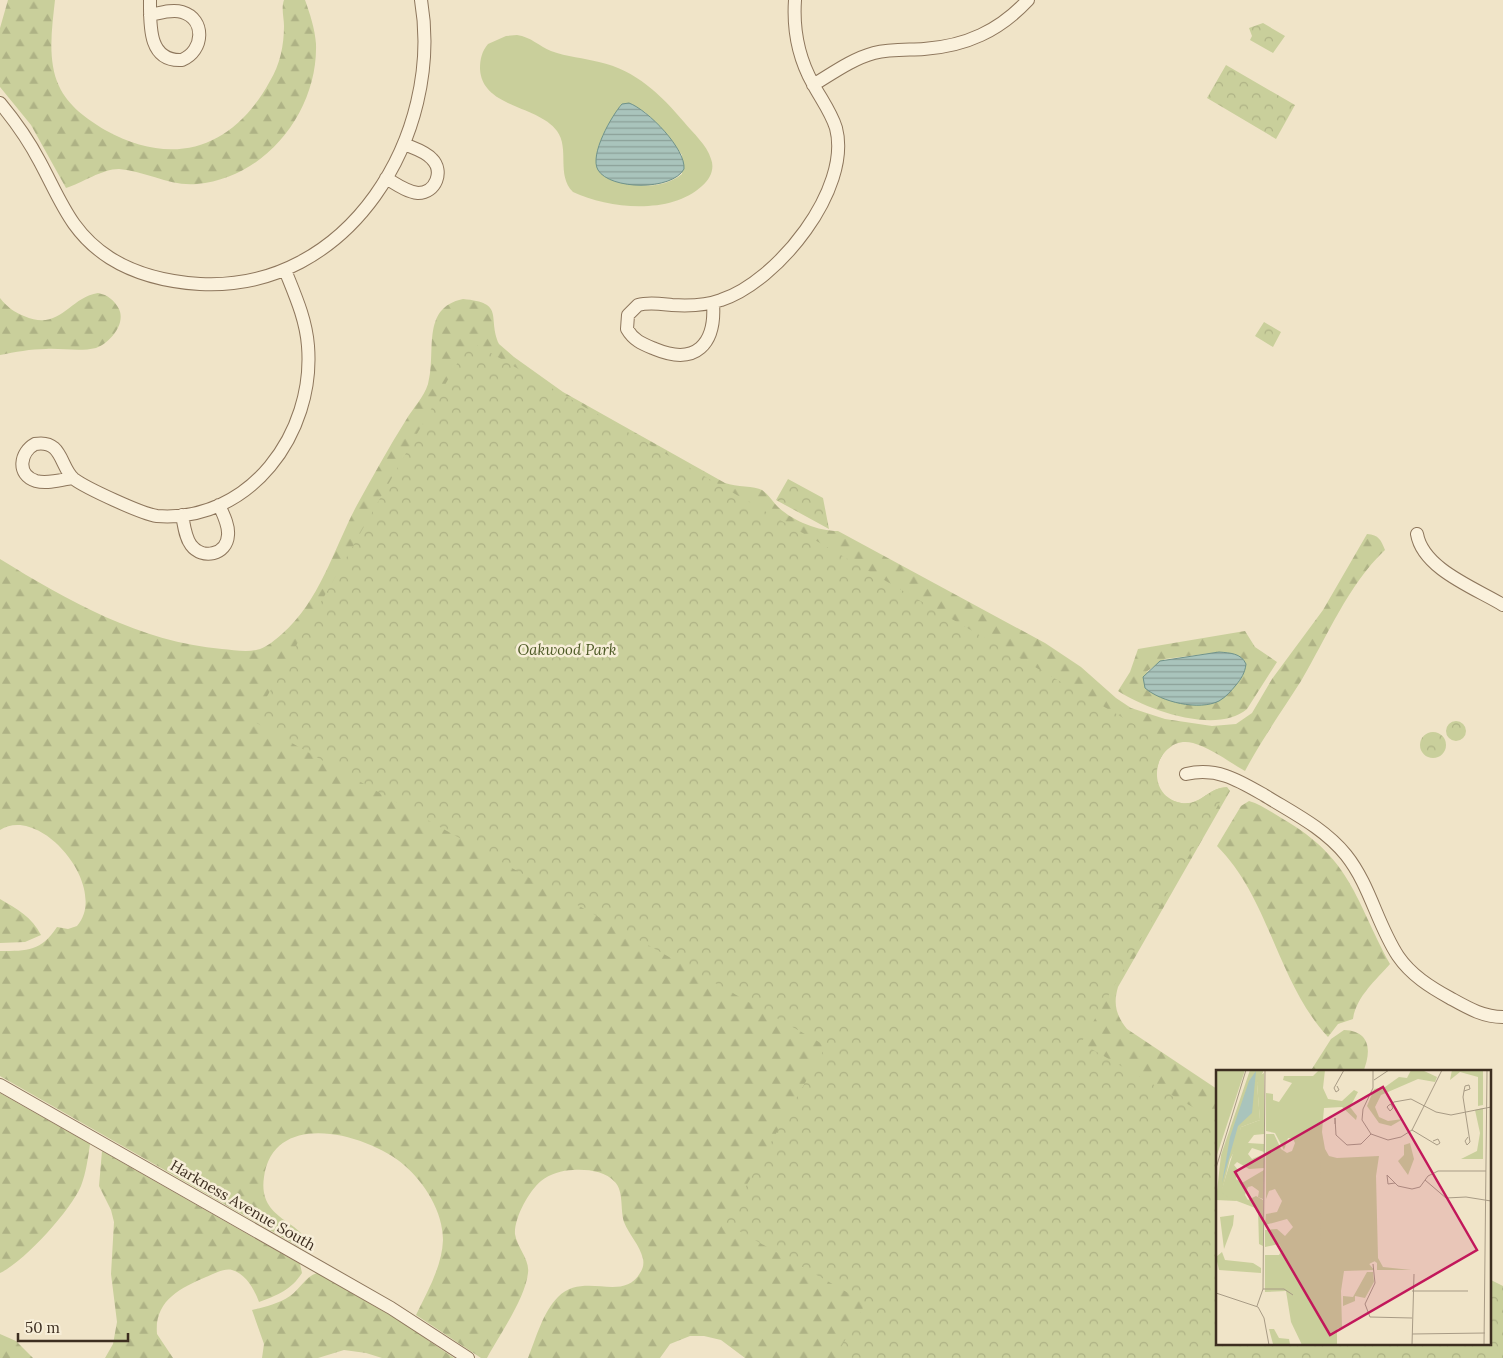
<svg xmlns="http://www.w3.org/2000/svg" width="1503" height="1358" font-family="Lora,serif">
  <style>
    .green { fill: #c9cf9b; fill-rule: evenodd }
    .forest { fill: url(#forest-firs); fill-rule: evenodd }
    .park { fill: url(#park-crowns) }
    .water { fill: url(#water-rules); stroke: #6f938a }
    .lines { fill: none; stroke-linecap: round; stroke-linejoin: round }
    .street-casing { stroke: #8d765c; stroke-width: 14 }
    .street { stroke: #faf1dc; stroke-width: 12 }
    .labels { text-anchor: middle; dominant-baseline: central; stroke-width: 5; stroke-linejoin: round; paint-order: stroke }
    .park-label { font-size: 15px; font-style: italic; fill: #4d5a26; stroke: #f7eed8 }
    .street-label { font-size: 15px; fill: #3d2e20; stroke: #f7eed8 }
    .inset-road { fill: none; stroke: #a89b85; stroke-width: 1 }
    .view { fill: #c2185b; fill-opacity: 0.15; stroke: #c2185b; stroke-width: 2.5 }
    .inset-edge { fill: none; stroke: #3d2e20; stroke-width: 2.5 }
  </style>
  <defs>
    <pattern id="forest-firs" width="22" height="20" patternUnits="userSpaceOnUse" patternTransform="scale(1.25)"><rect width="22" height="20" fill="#c9cf9b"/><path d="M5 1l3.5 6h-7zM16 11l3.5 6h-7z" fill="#aeb285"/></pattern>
    <pattern id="park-crowns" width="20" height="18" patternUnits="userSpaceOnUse" patternTransform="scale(1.25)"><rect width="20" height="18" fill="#c9cf9b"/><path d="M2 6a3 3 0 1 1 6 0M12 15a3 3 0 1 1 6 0" fill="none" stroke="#aeb285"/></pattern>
    <pattern id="water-rules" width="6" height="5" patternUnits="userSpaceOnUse" patternTransform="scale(1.25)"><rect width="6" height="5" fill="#a9c4bc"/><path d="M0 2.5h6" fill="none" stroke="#8ba098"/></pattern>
  </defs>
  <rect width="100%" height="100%" fill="#f0e4c8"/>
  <path class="green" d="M517,35C531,37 539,46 551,51C567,57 584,58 599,62C636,70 661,95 684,122C693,133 707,145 711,159C715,169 710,179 702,186C671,215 609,209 573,192C556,175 570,149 557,131C538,105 482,108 480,69C480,59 482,51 488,44L506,36ZM622,104L645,112L665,132L682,155V174C660,192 627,186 604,176V134Z"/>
  <path class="forest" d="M8,0H55C52,28 47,60 59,86C68,106 87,119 105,130C173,168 233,149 270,81C280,65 284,45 284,26C284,18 281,8 284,0H305C310,14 315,29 316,44C318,111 266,178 197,184C171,187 146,171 119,169C102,169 82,183 66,188L31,125L0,87V28Z
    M98,293C108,295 114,300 119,309C126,324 110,343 96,348C80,352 61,348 46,349C31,349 15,352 0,355V298C7,307 14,312 24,316C60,332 68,298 98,293Z
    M463,299C506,303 487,317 499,344L514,357L563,392L725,483C736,487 755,486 762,490C769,495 773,502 778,507C793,521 818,531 838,531L1045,643L1081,667L1116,698L1131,708L1165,719L1212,726L1236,724L1252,713L1272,679L1323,610L1367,534C1379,535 1381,540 1385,550C1348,585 1327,637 1301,681C1282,711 1262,739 1245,771C1229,762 1211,748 1193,743C1155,734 1141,795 1181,803C1200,807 1209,787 1227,787L1230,791L1118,987C1113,1004 1116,1015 1127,1029L1217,1089V1132L823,1033L922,1358H745L721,1340L704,1336H690L670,1344L660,1358H528C536,1338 543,1312 558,1297C584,1271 623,1303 640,1273C643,1269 644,1264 643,1259C640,1245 629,1235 624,1222C620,1209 624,1192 615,1182C605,1171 587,1169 573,1170C562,1170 550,1174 541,1181C529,1191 514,1218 515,1234C517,1248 530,1259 528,1273C525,1299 500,1334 487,1358H481L416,1315C427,1292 442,1267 443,1240C443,1212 425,1183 404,1165C368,1134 274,1108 264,1177C257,1224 309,1219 310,1253L0,1076V951C28,951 41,951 57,927L68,929L77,926C110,888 41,804 0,830V559C68,601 141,642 222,649C234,650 248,653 260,649C268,646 275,640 282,634C320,601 334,548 357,505C373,476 389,447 406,420C413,408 424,397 428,384C437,352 420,308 463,299Z
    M1245,631L1255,647L1277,662L1247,709C1217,735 1147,710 1118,691L1130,672L1138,649ZM1220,652H1229L1146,672L1165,659Z
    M1249,801C1261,804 1272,813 1283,819C1352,859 1355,900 1390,964C1376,980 1356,997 1353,1019L1338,1024L1328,1037C1277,982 1270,899 1217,846L1241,806Z
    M0,899C17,909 32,917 41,935L25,942L0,943Z
    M1344,1030C1372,1031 1371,1053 1363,1072H1310L1331,1039Z
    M0,1093L90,1144C88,1158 86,1173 81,1186C71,1210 24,1262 0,1273Z
    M102,1151L300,1264L302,1273C291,1290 278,1295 259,1302C254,1289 246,1274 232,1270C224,1268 213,1274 206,1277C180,1288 154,1301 157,1334L173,1358H105L113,1344L117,1322L111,1274L114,1222L111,1210L99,1186Z
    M317,1273L400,1321L454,1358H382L366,1353L344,1350L318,1358H262L264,1344L252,1310C265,1307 278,1304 290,1296C300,1289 305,1277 317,1273Z
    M0,1334L16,1341L33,1358H0Z"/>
  <path class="park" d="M1263,23L1285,36L1273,53L1250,40L1252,36L1249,28Z
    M1226,65L1295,105L1276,139L1207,98Z
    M1264,322L1281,332L1273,347L1255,336Z
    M470,341L1172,746C1164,751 1159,759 1157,768C1155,776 1157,784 1161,791C1165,797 1170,800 1177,802C1201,809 1208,785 1228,788L1081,1043L1217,1121V1344H1489V1279L1503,1286V1358H835L866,1303L725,1223L826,1046L253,721Z
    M788,479L823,498L829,529L776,500Z
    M1446 731a10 10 0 1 1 20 0a10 10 0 1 1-20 0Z
    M1420 745a13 13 0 1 1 26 0a13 13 0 1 1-26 0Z"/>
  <path class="water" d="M629,103C648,110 686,149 684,169C672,191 610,190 598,170C589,155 612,115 622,104Z
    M1219,652C1230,653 1241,653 1246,664C1245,673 1241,679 1236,685C1231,691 1226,697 1219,701C1199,711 1161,702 1145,688L1143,677L1160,661Z"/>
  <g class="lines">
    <defs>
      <path id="street" d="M150,0C150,25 148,62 182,60C204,51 206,19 182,12C172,9 160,13 150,15
        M813,85C833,73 852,59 874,53C890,49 908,50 924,49C966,46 999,31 1028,0
        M0,103C15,121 29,141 40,162C61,201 71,233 110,258C137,275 168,282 200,284C349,292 444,135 421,0
        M386,178C396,184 407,192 418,193C436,193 444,171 432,159C425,151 413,148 404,144
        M713,303C716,344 696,366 655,349C643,344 634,341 627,329L628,315L638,305C649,302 661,304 672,305C688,306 705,306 721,300C777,282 852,189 836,128C831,112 821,99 813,84C799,59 793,29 795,0
        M72,478C61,480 47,484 36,481C16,475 20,452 35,444C63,439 60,468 74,479C86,488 142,514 157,516C250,523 315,433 308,346C306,319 295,295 285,270
        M182,515C184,525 185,537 191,545C202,560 227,555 228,535C229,525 223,514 219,505
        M1417,534C1423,569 1475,588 1503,605
        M1186,774C1217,767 1238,780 1264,795C1293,813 1324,828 1346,855C1370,885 1377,924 1398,956C1411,975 1430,987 1450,998C1468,1008 1483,1017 1503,1017
        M0,1085L391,1308L468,1358"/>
    </defs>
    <use href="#street" class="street-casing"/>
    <use href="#street" class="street"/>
  </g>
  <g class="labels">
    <g class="park-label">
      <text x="567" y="649">Oakwood Park</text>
    </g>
    <g class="street-label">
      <text transform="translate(243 1205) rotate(30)">Harkness Avenue South</text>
    </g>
  </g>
  <g transform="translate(1216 1070)">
    <rect width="275" height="275" fill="#f0e4c8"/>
    <path d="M34,0H48L41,14L44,50L25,57L22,75L14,89L6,121L21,131L0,130L5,85ZM194,73L198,89L192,105L182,91L188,85V75ZM53,259H58L63,268L73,269L74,274H57Z" fill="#c9cf9b"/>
    <path d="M103,0H109L107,18L112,29L126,31L138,20L142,22L134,37L141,46L140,50L126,37L108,38L106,62L109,79L113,86L121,88L163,86L160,106L162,188L167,197L195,200H161V193L157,190L153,194L158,200L128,201L125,221L126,257L121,259L106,171L85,195L49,210V185H63L66,180L63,174L49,177V160L61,159L69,166L77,157L71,149L49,155L50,144L61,142L66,131L59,119L53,121L50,129V64H58L65,79L71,83L76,81L79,73L77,69L72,68L68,80L59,63L50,61V23L57,24V30L63,32L76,13L67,10L68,6H97ZM195,0H206L221,7L219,12L202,9L165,25L159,37L163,47L172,51L187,49L175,56L163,53L151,36L158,19L169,17L183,7L191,8ZM236,0H267V35L262,36V7L244,2L234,10ZM48,3V64L38,65L32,73L48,74V82L36,78L32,84L36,89L48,84V98L33,99L21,92L18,95L22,100L20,109L26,113L48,100L47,129L42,127L43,121L36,116L32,117L29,125L32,130L40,126L47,130V176L43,174L42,139L13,128L5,122L25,57L44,50L41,14L43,6ZM267,38V89H245L261,81L264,63L259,40ZM18,145L17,155L8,179L4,147ZM6,182L9,190L37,193L45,198V203L3,200L0,187ZM151,202H157L158,212L149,228L139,226V231L127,236V226L137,227Z" fill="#c9cf9b"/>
    <path d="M0,0H29L0,88ZM104,89H159V191L153,194L158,200H121V275H86L75,252L70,221L49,222V193H79V172H105Z" fill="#c9cf9b"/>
    <path d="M40,1L36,43L22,56L6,113L14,67L33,11Z" fill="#a9c4bc"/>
    <path class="inset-road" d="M157,0V18L147,39L146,50L155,64L172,70L185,67L196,60L226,0M158,10L173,0M121,16L123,20L120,22L118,18L128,0M248,21L254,19L253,15L249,16L248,21L247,27L254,72L251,75L249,71L252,67M175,34L177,38L174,41L171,37L173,35L175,34L178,32L195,29L220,42L235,45L275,37M119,54V48L120,65L131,75L145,74L155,64M196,60L221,75L224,73L222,69L217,71M0,98L30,0M209,110L230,128L250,127L275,131M179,113L172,114L171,105L182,116L196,119L204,117L212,106L222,101H270M47,219H68L77,225M196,221H252M0,223L42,237L48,248L53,275M41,236L47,219L49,0M154,247L149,234L159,213L157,194M154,247L196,248M196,264L269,263M196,275L198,204M268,275L271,0"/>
    <path class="view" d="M167,17L261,180L114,265L19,102Z"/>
    <rect width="275" height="275" class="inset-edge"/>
  </g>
  <path d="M18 1333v8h110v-8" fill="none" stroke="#3d2e20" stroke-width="2.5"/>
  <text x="25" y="1333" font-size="15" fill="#3d2e20" stroke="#f7eed8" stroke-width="4" paint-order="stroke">50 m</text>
</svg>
